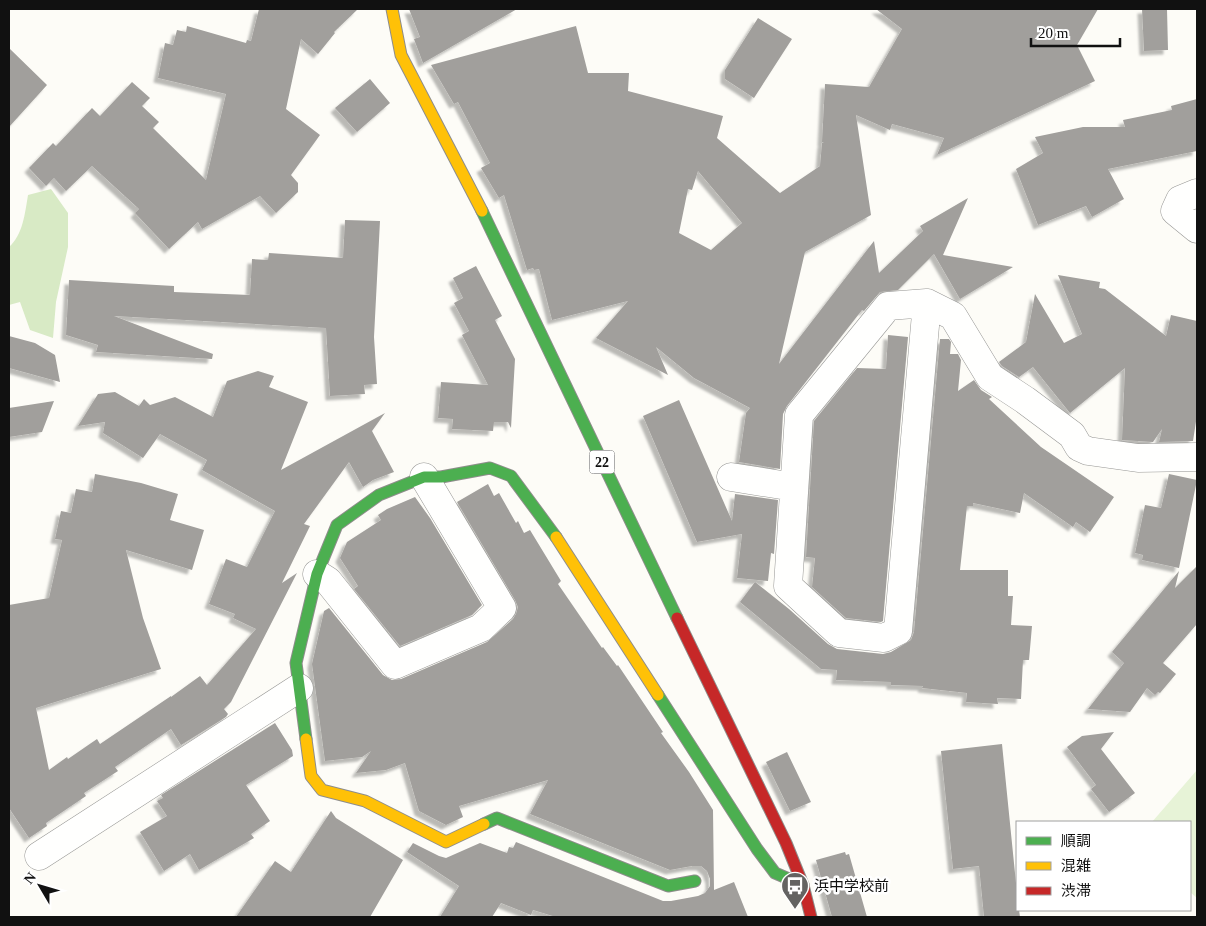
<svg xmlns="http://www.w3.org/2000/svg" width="1206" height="926" font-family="'Times New Roman','Noto Sans JP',serif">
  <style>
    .green { fill: #e7f3d7 }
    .forest { fill: #d8eac5 }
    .building { fill: #a19f9c; fill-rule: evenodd; filter: url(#shadow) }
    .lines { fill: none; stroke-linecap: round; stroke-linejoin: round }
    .street-casing { stroke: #979795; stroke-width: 29 }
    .fast-casing { stroke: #8e8d8b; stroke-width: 13 }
    .slow-casing { stroke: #8e8d8b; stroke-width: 13 }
    .jam-casing { stroke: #8e8d8b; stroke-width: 13 }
    .street { stroke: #fffffe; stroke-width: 28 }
    .fast { stroke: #4caf50; stroke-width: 11 }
    .slow { stroke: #ffc107; stroke-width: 11 }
    .jam { stroke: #c62828; stroke-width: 11 }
    .labels { text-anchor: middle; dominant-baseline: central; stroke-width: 5; stroke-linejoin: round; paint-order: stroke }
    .shield { fill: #fff; stroke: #585858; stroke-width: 1 }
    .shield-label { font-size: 14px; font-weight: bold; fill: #111 }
    .poi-label { font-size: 15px; fill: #111; stroke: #fff; text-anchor: start }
  </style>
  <defs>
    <filter id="shadow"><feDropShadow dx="-4.5" dy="4.5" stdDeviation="1" flood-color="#0004"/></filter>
  </defs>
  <rect width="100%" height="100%" fill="#fdfcf7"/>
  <path class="green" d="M1197,770V898L1190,892V822H1152Z"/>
  <path class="forest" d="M51,189L68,213V247L56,302L53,338L30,330L20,302L9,305V247C23,235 25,213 28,195Z"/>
  <path class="building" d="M259,9H358L334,32L335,33L318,54L301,39L286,109L320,135L291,175L298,183V192L276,213L260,196L202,229L198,222L169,249L135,213L139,209L92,166L66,191L54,178L46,186L29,168L53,143L56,146L92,108L100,116L132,82L150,98L142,106L159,122L153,128L206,180L226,94L158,78L165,43L173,45L177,30L186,32L187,26L246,43L247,40L251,41Z
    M409,9H517L423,63L414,39L420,37Z
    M876,9H1098L1077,45L1095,81L937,155L944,138L892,124L890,130L856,115L871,215L805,252L779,364L874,241L879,273L923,231L920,226L968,198L943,255L1013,267L960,299L934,254L898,290L880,292L864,311L862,310L787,406L783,414L780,469L739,462L746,413L750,408L694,378L656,347L668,375L596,338L628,301L552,320L539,269L534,270L533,268L527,270L504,195L499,198L481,168L490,163L458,102L454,104L431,65L576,26L588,73H629L628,91L723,116L717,138L780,193L820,166L822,143H824L822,142L825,84L869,87L902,29ZM698,171L742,223L711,250L679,233L688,189L692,190Z
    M1142,9H1167L1168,50L1144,51Z
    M758,18L792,39L754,98L725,79V70Z
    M9,48L47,85L9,127Z
    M370,79L390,103L357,132L335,108Z
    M1197,99V151L1108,169L1124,199L1092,217L1086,206L1038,225L1016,169L1043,153L1035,137L1083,127H1125L1123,120L1172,110L1171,106Z
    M345,220L380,221L374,337L377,384L364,385L365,394L330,396L326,328L114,316L213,354L212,359L96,352L98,345L66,335L69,280L174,286V292L250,295L252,259L268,260L269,253L343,258Z
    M476,266L502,316L495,320L515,359L511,428L508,422H494L493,431L452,429L453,419L438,418L441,382L488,385L462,335L469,331L454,303L463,298L453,278Z
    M1058,275L1100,282L1099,288L1105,289L1166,336L1171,315L1197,321V415L1193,441L1159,442L1162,429L1153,442L1122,440L1125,368L1070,413L1033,367L1019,377L1002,366L999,362L1026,342L1035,294L1064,343L1082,334Z
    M888,335L908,337L883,621L881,622L846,618L812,587L815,558L806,557L814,421L857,368L886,369Z
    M9,336L35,343L55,355L60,382L9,368Z
    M940,339H949L951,342L950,354H958L961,360L958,391L974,380L981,390L992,397L989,399L1041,447L1114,497L1090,532L1076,522L1073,527L1024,493L1020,513L973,503V506H967L960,570H1008V596H1013L1011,625L1032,626L1029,660H1023L1021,699L997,698L998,704L966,702L967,693L922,688L923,686L891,685V682L836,680L837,670L821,669L740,602L755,582L789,609L828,644L837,649L883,654L891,652L911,640L914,632Z
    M258,371L274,376L269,387L308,402L281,470L385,413L372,431L394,472L373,480L363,487L349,462L304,524L310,526L282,583L297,573L231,702L224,709L228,714L226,717L181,745L171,729L115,767L118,771L84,793L86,796L46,823L47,826L29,838L9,808V605L49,598L62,540L55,539L61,511L71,513L76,489L92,492L95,474L141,483L178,494L170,520L204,530L192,570L126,550L143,618L161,669L36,708L49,770L67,757L68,759L97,739L100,744L171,696V697L200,676L207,685L256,629L233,618L235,614L209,604L226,559L247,567L275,511L202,470L207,460L160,434L143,458L103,433L105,422L78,426L98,394L115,392L139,406L144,399L150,405L175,397L213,417L227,381Z
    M679,400L732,521L735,494L778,500L774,554L771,553L768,581L737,578L742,534L697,542L643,416Z
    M54,401L42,432L9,437V408Z
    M1169,474L1197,480L1179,568L1142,560L1143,555L1135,553L1145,505L1161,508Z
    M488,484L494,496L499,493L516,523L518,521L524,533L530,530L561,581L558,584L602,648L603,647L617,666L618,665L663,732L661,733L689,772L713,810L714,890L734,882L748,917H556L533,910L531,915L501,903L492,917H440L459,886L407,852L413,843L439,856L446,858L480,843L507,853L509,847L513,848L516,842L663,901H671L698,896L705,893L710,886V879L707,871L701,866H692L670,870L530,814L548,780L459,806L463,817L446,825L419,811L405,763L386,770L356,773L371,751L362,757L325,761L312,664L324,611L329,608L383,675L392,680L401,679L487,642L513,619L516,614L518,607L515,600L457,502Z
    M415,497L430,518L482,605L472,615L400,646L354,589L358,586L340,558L347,542L381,520L378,515L387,509Z
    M1197,566V624L1163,663L1176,674L1160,693L1158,692L1155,695L1147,688L1130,712L1088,709L1124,663L1112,652L1179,571L1175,588Z
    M275,723L292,750L293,756L246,785L270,821L251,834L254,838L199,870L190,854L164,871L140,832L167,816L157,801L163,798L161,795Z
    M1114,732L1101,749L1135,793L1109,812L1091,789L1096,785L1067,747L1082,736Z
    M1002,744L1017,893V910H1019L1020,917H984L979,866L953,869L941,751Z
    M787,752L811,802L790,811L766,762Z
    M331,811L336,818L403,860L370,917H236L275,861L291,872Z
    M845,852L846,855L849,854L867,917H832L816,860Z"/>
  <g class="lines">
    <defs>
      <path id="street" d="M1197,193L1180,200L1175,211L1197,229
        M927,303L898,631L884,638L839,633L788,586L799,415L888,306L927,303L953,316L990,377L1025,400L1072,435L1079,447L1088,451L1138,458L1197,457
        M731,477L794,487
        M317,574L328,581L395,665L481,628L502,608L424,477
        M39,856L299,688"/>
      <path id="fast" d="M482,211L677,618
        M658,695L757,849L775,873L803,885
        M306,739L296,663L317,574L337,525L379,495L424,477H441L490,468L511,476L556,537
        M484,824L497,818L668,886L695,881"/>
      <path id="slow" d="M392,9L401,55L482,211
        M556,537L658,695
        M306,739L311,776L322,790L365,801L446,842L484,824"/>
      <path id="jam" d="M677,618L786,843L803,885L811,917"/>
    </defs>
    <use href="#street" class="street-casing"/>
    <use href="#fast" class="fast-casing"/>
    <use href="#slow" class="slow-casing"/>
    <use href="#jam" class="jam-casing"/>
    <use href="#street" class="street"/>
    <use href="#fast" class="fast"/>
    <use href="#slow" class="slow"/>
    <use href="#jam" class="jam"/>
  </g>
  <defs>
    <symbol id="bus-pin" viewBox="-11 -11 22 30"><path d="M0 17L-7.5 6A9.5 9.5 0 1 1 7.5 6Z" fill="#646362" stroke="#fff"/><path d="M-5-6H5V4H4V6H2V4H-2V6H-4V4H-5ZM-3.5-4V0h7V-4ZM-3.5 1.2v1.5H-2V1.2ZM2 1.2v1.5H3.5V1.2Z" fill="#fff"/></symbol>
  </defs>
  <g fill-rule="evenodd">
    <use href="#bus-pin" x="779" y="870" width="32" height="43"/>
  </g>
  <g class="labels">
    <rect class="shield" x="589.5" y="450.5" width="25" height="23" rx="4"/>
    <g class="shield-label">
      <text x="602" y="462">22</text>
    </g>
    <g class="poi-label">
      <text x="814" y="886">浜中学校前</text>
    </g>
  </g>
  <rect width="1206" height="926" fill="none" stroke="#111111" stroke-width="20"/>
  <rect x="1016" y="821" width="175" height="90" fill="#ffffff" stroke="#a0a0a0"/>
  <rect x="1026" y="837" width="25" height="8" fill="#4caf50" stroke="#a0a0a0"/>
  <text x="1061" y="846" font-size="15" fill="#111111">順調</text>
  <rect x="1026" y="862" width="25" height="8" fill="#ffc107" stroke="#a0a0a0"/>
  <text x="1061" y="871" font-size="15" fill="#111111">混雑</text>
  <rect x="1026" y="887" width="25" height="8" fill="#c62828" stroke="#a0a0a0"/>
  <text x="1061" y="896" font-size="15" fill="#111111">渋滞</text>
  <g transform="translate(40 886) rotate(308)" stroke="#ffffff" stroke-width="4" paint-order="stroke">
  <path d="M0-4L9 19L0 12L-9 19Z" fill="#111111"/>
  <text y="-8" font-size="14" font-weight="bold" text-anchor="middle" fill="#111111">N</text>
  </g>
  <path d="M1031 38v8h89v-8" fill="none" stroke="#111111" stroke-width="2.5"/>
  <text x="1038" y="38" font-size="15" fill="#111111" stroke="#ffffff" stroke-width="4" paint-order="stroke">20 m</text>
</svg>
